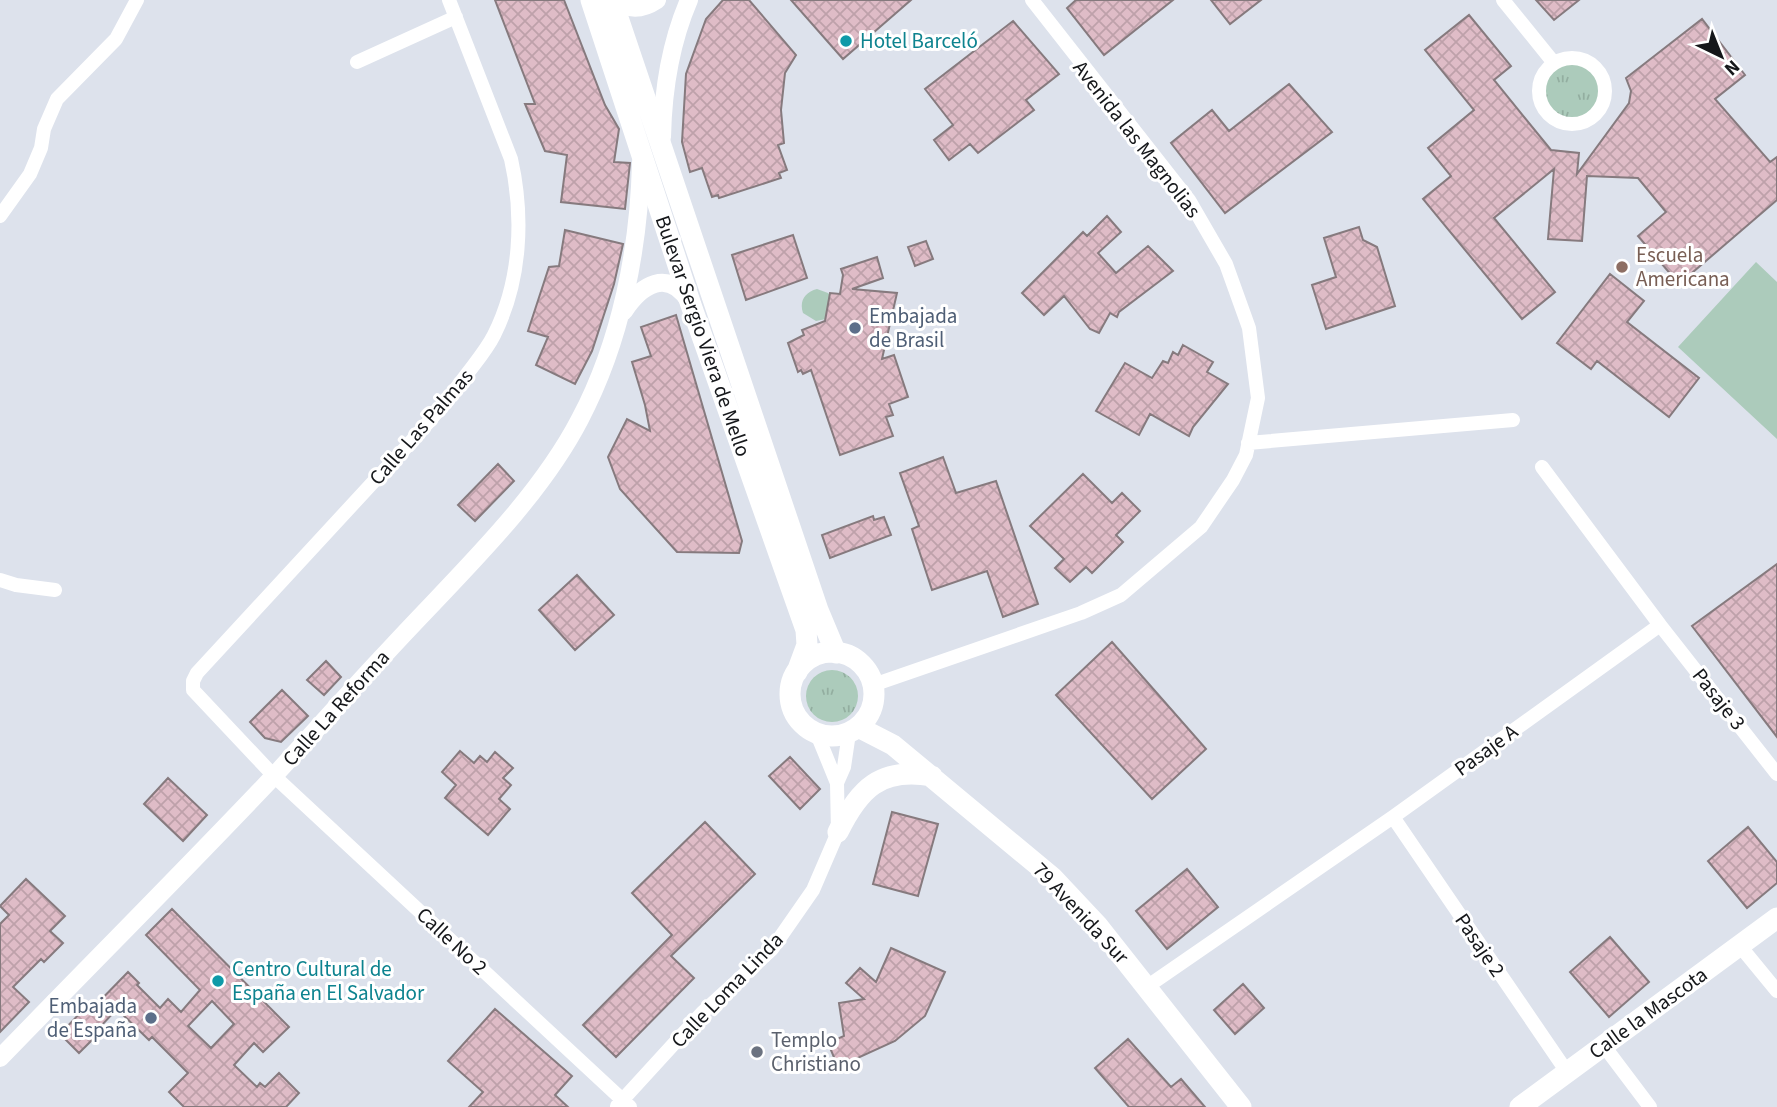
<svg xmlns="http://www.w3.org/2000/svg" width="1777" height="1107" font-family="'Source Sans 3',sans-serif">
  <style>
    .grass { fill: url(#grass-tufts) }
    .green { fill: #accbbb }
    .building { fill: url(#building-cross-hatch); stroke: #867a7e; stroke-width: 2; fill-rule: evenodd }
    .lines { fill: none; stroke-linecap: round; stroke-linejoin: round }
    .minor { stroke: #fff; stroke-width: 14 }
    .tertiary { stroke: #fff; stroke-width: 18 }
    .secondary { stroke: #fff; stroke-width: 21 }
    .culture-dot { fill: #0f9aa8; stroke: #fff; stroke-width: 2.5 }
    .education-dot { fill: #8d6e63; stroke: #fff; stroke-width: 2.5 }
    .service-dot { fill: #5c6f8a; stroke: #fff; stroke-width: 2.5 }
    .worship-dot { fill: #6b7280; stroke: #fff; stroke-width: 2.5 }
    .labels { text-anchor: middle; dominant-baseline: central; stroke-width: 6; stroke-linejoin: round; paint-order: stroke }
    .culture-label { font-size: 21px; fill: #0d838f; stroke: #fff; text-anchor: start }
    .street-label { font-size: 21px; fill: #15171a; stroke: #fff }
    .education-label { font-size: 21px; fill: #785e54; stroke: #fff; text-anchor: start }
    .service-label { font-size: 21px; fill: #4e5e75; stroke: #fff; text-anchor: start }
    .worship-label { font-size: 21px; fill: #5b616d; stroke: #fff; text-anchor: start }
  </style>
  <defs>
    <pattern id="grass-tufts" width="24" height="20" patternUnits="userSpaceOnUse" patternTransform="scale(1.75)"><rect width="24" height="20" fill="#accbbb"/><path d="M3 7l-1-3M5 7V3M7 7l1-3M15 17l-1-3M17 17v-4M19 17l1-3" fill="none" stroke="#93aea0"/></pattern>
    <pattern id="building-cross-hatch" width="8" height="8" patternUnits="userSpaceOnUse" patternTransform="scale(1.75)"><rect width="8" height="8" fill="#dfbcc7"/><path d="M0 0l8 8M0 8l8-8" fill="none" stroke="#bea1aa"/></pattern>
  </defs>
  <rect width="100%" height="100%" fill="#dde2ec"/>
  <path class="grass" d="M1544 91a28 28 0 1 1 56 0a28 28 0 1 1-56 0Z
    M806 696a26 26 0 1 1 52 0a26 26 0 1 1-52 0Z"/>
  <path class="green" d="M1756,262L1777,282V439L1678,347Z
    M817,289L828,293L831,297L826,319L816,321L803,313C799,301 805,292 817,289Z"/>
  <path class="building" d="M495,0H564L605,105L619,129L614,162L630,163L625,209L561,202L567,155L545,151L525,104H535Z
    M723,0H749L796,55L785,73L781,110L784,143L778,145L787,170L779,173L781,178L719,198L718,195L712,197L702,168L690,172L682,142L686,74L706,19Z
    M791,0H911L843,59Z
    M1076,0H1173L1104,55L1067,8Z
    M1211,0H1261L1230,24Z
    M1536,0H1579L1554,20Z
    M1469,15L1511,66L1494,80L1551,150L1579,153L1577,174L1629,103L1631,91L1626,78L1702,19L1745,75L1715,99L1770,162L1777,157V200L1679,284L1638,236L1666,212L1638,178L1587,176L1582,241L1548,239L1554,169L1494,218L1555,292L1522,319L1423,199L1451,176L1428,148L1474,110L1425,50Z
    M1013,21L1059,74L1026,100L1034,110L978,153L970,144L949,160L934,140L953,125L925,89Z
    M1289,84L1332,132L1225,213L1171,143L1212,110L1229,131Z
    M1107,216L1121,232L1098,253L1116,273L1148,246L1173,271L1119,312L1117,317L1110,313L1099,333L1090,329L1064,296L1044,315L1022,293L1083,232L1087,236Z
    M1359,227L1363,240L1377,247L1395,306L1326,329L1312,285L1336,277L1324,238Z
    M565,230L623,244L614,284L592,351L575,384L536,365L548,337L528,331L549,267L559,266Z
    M793,235L807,278L746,300L732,255Z
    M926,241L933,259L915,266L908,247Z
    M877,257L883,278L852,289L897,293L882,359L894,355L908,397L889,404L893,415L886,417L893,436L840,455L811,370L803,374L801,370L798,372L788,343L804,335L802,330L825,321L830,293L840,294L843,275L841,269Z
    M1610,274L1644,301L1627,322L1699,378L1669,417L1597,361L1591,369L1557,343Z
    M676,315L742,541L739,553L677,552L620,489L608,457L627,419L650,431L645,405L632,362L651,356L641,327Z
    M1183,345L1213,362L1207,372L1228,384L1193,427L1189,436L1150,414L1139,435L1096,411L1125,363L1152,378L1163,361L1168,363L1173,352L1178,355Z
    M943,457L956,493L996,481L1038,604L1003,617L987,571L932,590L912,529L919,526L900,473Z
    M498,464L514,481L475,521L458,505Z
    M1083,474L1112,503L1122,493L1140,511L1116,535L1123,542L1092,573L1086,567L1070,582L1055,568L1064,559L1030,526Z
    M873,516L874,520L884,517L891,535L830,558L822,535Z
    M1777,564V737L1692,626Z
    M577,575L614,615L575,650L539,610Z
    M1112,642L1206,749L1152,799L1056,695Z
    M326,661L341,677L324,695L307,680Z
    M282,690L308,716L281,742L265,738L250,722Z
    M460,751L474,763L480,756L487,762L495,752L513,768L503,778L511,785L499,799L510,809L488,835L445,798L456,785L442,772Z
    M790,757L820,789L800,809L769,776Z
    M168,778L207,815L183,841L144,804Z
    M892,812L938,824L918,896L873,884Z
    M705,822L755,874L671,956L694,978L616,1057L583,1025L672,935L632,893Z
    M1748,827L1777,862V883L1747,908L1708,861Z
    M1187,869L1218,907L1167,949L1136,911Z
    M26,879L65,916L50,931L63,943L44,962L41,959L13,987L29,1002L0,1032V924L9,915L0,906Z
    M172,909L289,1027L263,1052L254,1043L234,1065L257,1087L260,1083L265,1087L279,1073L299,1093L286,1107H184L169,1092L188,1073L152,1037L149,1040L117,1009L99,1028L101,1031L79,1053L60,1034L85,1008L89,1012L128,972L139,983L137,985L160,1008L168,999L181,1012L200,990L146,935ZM212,1001L234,1024L211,1048L188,1026Z
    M1610,937L1649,982L1609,1017L1570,972Z
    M891,948L945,972L925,1016L895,1041L838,1067L828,1043L844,1036L839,1003L864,999L846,983L860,968L876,982Z
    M1243,984L1264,1008L1235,1034L1214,1010Z
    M495,1009L572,1076L555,1095L568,1107H469L483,1092L448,1061Z
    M1128,1039L1171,1087L1181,1079L1205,1107H1129L1095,1068Z"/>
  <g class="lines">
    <path class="minor" d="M449,0L511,159C524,217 521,281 494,335C487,349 476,362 467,374C440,411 409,445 377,478C317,543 257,608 197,673L193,681V690L274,776L630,1107
      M1503,0L1554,63
      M1539 91a33 33 0 1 1 66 0a33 33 0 1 1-66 0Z
      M357,62L456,17
      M0,216L30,174L41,148L44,129L57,99L116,39L137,0
      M1248,443L1513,420
      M1542,467L1660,625L1777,774
      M0,580L16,585L55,590
      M873,685L1081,613L1121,595L1201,527L1233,480L1246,455L1258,398L1249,328L1226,264L1189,200L1032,0
      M837,783L844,767L849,733
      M1393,817L1567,1072
      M1740,946L1777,991
      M1148,986L1393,817L1660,625
      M1604,1046L1650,1107
      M617,1106L702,1013L772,949L813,890L838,832L837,783L817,734"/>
    <path class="tertiary" d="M615,0C629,11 642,10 657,0
      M662,137C663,90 670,44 689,0
      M624,311C641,285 668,268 689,301
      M0,1058C91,964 183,872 273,777C312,735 349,692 388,651C453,580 536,504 580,419C621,341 639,249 641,162"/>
    <path class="secondary" d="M591,0L691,305L806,630L807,645L797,672
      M612,0L818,610L836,653
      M790 694a42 42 0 1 1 84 0a42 42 0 1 1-84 0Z
      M858,727L893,745L1052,877L1098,926L1241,1107
      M838,832C859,789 880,767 932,776
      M1520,1107L1777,918"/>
  </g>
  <g class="culture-dot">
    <circle cx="846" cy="41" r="7"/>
    <circle cx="218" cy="981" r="7"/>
  </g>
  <circle class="education-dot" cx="1622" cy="267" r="7"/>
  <g class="service-dot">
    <circle cx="855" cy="328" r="7"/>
    <circle cx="151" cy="1018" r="7"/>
  </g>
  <circle class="worship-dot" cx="757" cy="1052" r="7"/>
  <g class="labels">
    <g class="culture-label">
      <text x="860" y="41">Hotel Barceló</text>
      <text x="232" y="969">Centro Cultural de<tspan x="232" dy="24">España en El Salvador</tspan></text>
    </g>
    <g class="street-label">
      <text transform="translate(1137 139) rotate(52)">Avenida las Magnolias</text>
      <text transform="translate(703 336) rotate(71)">Bulevar Sergio Viera de Mello</text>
      <text transform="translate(421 427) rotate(-49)">Calle Las Palmas</text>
      <text transform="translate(1719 699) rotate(52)">Pasaje 3</text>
      <text transform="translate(336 708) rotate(-48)">Calle La Reforma</text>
      <text transform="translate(1486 750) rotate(-36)">Pasaje A</text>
      <text transform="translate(1081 913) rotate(47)">79 Avenida Sur</text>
      <text transform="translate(452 941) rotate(43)">Calle No 2</text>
      <text transform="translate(1480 945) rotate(56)">Pasaje 2</text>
      <text transform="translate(727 990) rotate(-46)">Calle Loma Linda</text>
      <text transform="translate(1648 1013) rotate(-36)">Calle la Mascota</text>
    </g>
    <g class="education-label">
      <text x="1636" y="255">Escuela<tspan x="1636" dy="24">Americana</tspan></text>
    </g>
    <g class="service-label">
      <text x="869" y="316">Embajada<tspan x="869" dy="24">de Brasil</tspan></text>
      <text x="137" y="1006" text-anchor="end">Embajada<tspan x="137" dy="24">de España</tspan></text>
    </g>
    <g class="worship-label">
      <text x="771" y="1040">Templo<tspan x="771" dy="24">Christiano</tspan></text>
    </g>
  </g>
  <g transform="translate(1721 56) rotate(137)" stroke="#ffffff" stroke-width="5" paint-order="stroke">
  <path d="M0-5L12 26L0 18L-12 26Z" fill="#15171a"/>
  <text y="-10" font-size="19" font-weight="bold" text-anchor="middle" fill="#15171a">N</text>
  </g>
</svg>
